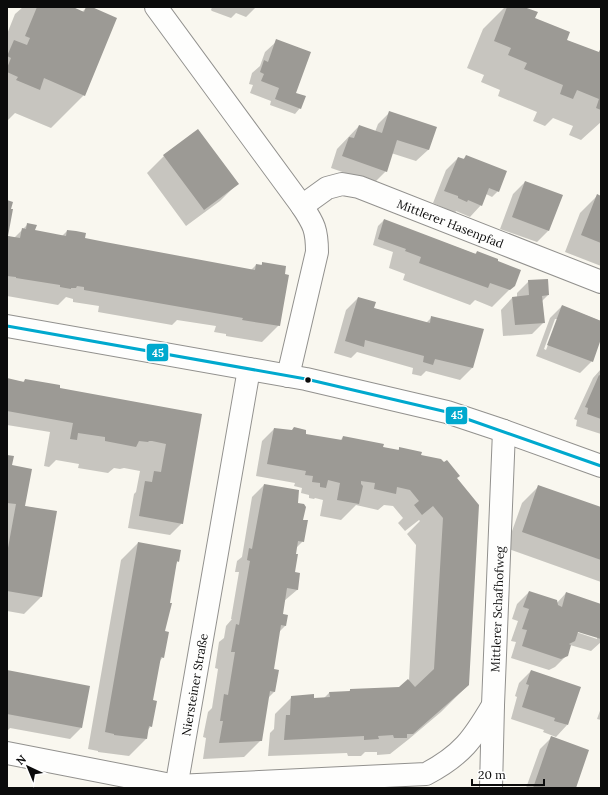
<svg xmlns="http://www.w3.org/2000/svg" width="608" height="795" font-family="Lora,serif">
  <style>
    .shadow { fill: #0003; fill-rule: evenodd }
    .building { fill: #9c9a95 }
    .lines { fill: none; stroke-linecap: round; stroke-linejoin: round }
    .minor-casing { stroke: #92918e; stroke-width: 24 }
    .minor { stroke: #fefefd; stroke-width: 22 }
    .bus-1-casing { stroke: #fff; stroke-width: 6 }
    .bus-1 { stroke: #00a9ce; stroke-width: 3 }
    .bus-dot { fill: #0b0b0b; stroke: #fff; stroke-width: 1.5 }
    .labels { text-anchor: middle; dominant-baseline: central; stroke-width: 4; stroke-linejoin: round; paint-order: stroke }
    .street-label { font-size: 12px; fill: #0b0b0b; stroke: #fff }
    .line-badge { stroke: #fff; stroke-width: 1.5 }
    .badge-label { font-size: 11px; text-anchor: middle; font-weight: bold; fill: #fff }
  </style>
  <rect width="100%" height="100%" fill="#f9f7ef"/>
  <path class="shadow" d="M23,7H70L82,12L87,7H89L84,95L51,128L15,113L7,121V34L15,14Z
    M212,7H256L246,17L236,13L231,18L212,11L211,10Z
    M505,7H522L534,19L566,40L598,53L601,50V122L581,140L569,135L573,126L553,118L545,126L533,121L537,112L498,96L500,90L481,82L484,75L467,68L483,29Z
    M277,41L300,108L295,114L270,105L271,101L250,93L253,85L249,84L252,73L260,66L265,52Z
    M390,112L435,128L428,150L416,161L391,153L386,171L374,183L331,168L337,149L359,126L375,132L378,124Z
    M164,156L237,184L220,201L186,226L147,173Z
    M467,156L498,191L492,197L486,194L481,205L470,217L456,211L455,213L433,203L446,170L458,158L462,160Z
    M525,182L548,231L537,242L500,229L513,194Z
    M597,196L601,197V266L565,252L580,213Z
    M384,220L475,254L477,252L496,262L514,285L492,307L475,300L470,305L403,280L405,274L389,268L393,252L373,245L378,226Z
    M27,225L34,231L62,236L67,231L84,241L251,270L256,265L260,266L263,263L279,325L262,342L226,336V334L214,332L216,326L177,320L172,325L98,312L99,306L73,302V299L66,297L58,305L7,296V236L14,238Z
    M529,281L548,295L542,301L544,322L532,334L503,336L501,310L512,298L517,297V293Z
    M358,298L373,308L426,323L432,317L482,330L472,368L460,380L426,371L421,376L412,374L413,368L357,352L351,358L334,353L346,310Z
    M562,306L601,321V336L592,361L580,373L536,356L550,318ZM555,319H558L546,350L544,349Z
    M601,369V434L576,426L577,420L574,419L593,378Z
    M7,379L23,382L25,380L58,389L201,415L182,523L170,535L128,528L134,494L136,492L140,471L124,468L120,469L114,468L108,473L78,468L79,464L56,460L49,467L44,466L50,432L7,425Z
    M274,429L340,441L343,437L397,451L400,448L420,455L456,479L468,685L441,712L409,739L390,754L377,755V752H365L361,756H348L347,753L268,756L270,733L274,729L275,714L292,697L313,699H323L329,693L349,692L350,690L400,688L409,680L416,545L407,534L420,521L419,520L405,531L398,523L403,518L393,506L384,505L378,510L356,505L341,520L320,516L323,500L315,498L314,499L309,498V495L301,493L302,488L294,486L295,483L256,476L262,441Z
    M7,456L24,506L56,512L41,597L24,614L7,611Z
    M264,485L297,504L302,520L303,541L296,548L294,573L299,574L297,590L284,601L282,614L287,616L285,626L279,632L273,670L274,692L268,698L261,740L244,757L203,759L206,738L203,737L208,712L212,708L218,669L215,668L219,642L224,638L226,626L232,619H231L239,572H235L237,561L242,557L252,497Z
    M539,486L601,508V582L506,548L522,503Z
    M138,543L178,561L176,564L164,632L163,657L159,662L152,701L151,726L147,731L146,739L129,756L98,752V751L88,749L121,560Z
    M529,592L556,604L566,593L601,605V642L591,651L570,645L567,655L555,667L549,670L511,658L516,642L511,641L518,621L512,619L517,604ZM573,629L597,637V639L573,631Z
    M7,671L81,728L70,739L10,728L7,731Z
    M531,671L567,725L556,737L543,732L544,730L511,719L517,697L515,696L519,683Z
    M601,708V720L597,719Z
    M551,738L574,788H526L540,749Z"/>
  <path class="building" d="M37,7H73L84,12L86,7H92L117,18L85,96L44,78L40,90L16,80L18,77L7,72V68L11,58L7,56L14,40L27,45L30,38L25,36Z
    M507,7H524L538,12L535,18L570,32L567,40L599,52L601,47V110L596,108L599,99L577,90L573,99L560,94L563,85L524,69L527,63L508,55L511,48L494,41Z
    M276,39L311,52L296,93L306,96L301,109L275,99L279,88L261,81L264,74L260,72L264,60L268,62Z
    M389,111L437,127L429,150L397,140L387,172L342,156L349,137L354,138L359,125L382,133Z
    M198,129L239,184L204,210L163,155Z
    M466,155L507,171L499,192L489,188L482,206L468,200L467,202L458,198V196L444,191L458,157L464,159Z
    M525,181L563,195L549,231L512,217Z
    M597,194L601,196V243L581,235Z
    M7,200L13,202L11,209H13L8,236L20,238L22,228L26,229L27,223L37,225L35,230L66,236L67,230L76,231L86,233L85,238L105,242L255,270L256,264L262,265V262L286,266L285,274L289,275L280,326L242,320L243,318L84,290V287L77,286L76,288H71V289L60,287V285L16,278V277L7,276Z
    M384,219L476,254L477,251L498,259V261L521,270L515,286L510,290L490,283L488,288L419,263L421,257L405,251L406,249L378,239Z
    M548,279L549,295L542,296L545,323L515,325L512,297L529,295L528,280Z
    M358,297L376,302L374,308L430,323L431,316L484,329L473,368L435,359L433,365L423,362L424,356L365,340L364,347L345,341Z
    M562,305L601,321V339L593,362L547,345Z
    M599,375L601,376V419L587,414L588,408L585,407Z
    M7,378L24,382L25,379L60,385V388L202,414L183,524L139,516L145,481L152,482L154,471L161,472L166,444L152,441H149L148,442L139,441L136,447L105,441V437L78,433L77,440L70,439L73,423L7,411Z
    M294,427L306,430V434L342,440L343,436L384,444L383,447L399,450V447L422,452L421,455L441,459L444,462L447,460L460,476L457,478L479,505L469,685L413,734H407V738H394L393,735L378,736L379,739L364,740V736L284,740L286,715H290L291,696L314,694V698L330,697L329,692L350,691V689L399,687L408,679L415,687L434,669L443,518L433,506L422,515L414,505L419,501L410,490L397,487L396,494L374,489L375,483L361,481V484L363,486L359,504L337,500L340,483L328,480L326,488L320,487V483L312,482L313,476L305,475L306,471L267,464L274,428L292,430Z
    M7,455L14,456L12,465L32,469L25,506L57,511L42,597L7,591V547L8,548L16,504L7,503Z
    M264,484L299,490L298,503L304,504L306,507L303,520H308L304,542L298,541L296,554H298L295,572L300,573L298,590L287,588L283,614L288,615L286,626L281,625L274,669L279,670L275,692L270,691L262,741L219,743L223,721H220L224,694L228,695L235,652H231L236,624L239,625L250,561L247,560L249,548L252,549Z
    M538,485L601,507V560L522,532Z
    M138,542L181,550L179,562L177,561L170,603H172L165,631L169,632L164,658L161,657L153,700L157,701L152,727L149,726L147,739L114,735V734L105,732Z
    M529,591L557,600L558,605L562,607L566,592L601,604V639L578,632L575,641L569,644L571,645L568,656L561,659L522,646L527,630L522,629L529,609L523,607Z
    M7,670L90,686L82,728L7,714Z
    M531,670L581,687L568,725L554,721L555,718L522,707L529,685L526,684Z
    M551,736L589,750L576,788H533Z"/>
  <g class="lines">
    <defs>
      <g id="minor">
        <path d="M156,7L302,206C314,224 317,230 317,252L288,376"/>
        <path id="s1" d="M302,206L327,188L342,184L359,187L601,282"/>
        <path d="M7,326L306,379L447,412L504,431L601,466"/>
        <path d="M7,753L176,786L426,774C462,755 473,739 493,705"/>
        <path id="s2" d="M176,788L249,369"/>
        <path id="s3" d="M491,788L493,705L504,431"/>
      </g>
    </defs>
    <use href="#minor" class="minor-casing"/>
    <use href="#minor" class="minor"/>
    <defs>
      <path id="bus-1" d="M7,326L306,379L447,412L601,466"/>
    </defs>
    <use href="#bus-1" class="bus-1-casing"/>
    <use href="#bus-1" class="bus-1"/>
  </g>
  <circle class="bus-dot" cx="308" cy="380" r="3.5"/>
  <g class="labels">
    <g class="street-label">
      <text stroke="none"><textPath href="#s1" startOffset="162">Mittlerer Hasenpfad</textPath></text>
      <text stroke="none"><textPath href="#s3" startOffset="179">Mittlerer Schafhofweg</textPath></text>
      <text stroke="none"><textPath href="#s2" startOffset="105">Niersteiner Straße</textPath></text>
    </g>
  </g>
  <g class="line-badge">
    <rect x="146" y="343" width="23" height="19" rx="4" fill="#00a9ce"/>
    <rect x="445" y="406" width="23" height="19" rx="4" fill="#00a9ce"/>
  </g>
  <g class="badge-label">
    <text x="158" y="357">45</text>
    <text x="457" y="419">45</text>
  </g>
  <rect width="608" height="795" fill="none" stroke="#0b0b0b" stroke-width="16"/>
  <g transform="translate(28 767) rotate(316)" stroke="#ffffff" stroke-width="3" paint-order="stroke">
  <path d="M0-3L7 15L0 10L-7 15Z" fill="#0b0b0b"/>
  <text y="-6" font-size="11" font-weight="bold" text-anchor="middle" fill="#0b0b0b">N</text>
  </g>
  <path d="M472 779v6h72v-6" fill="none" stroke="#0b0b0b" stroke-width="2"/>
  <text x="478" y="779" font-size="12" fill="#0b0b0b" stroke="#ffffff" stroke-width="3" paint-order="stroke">20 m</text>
</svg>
